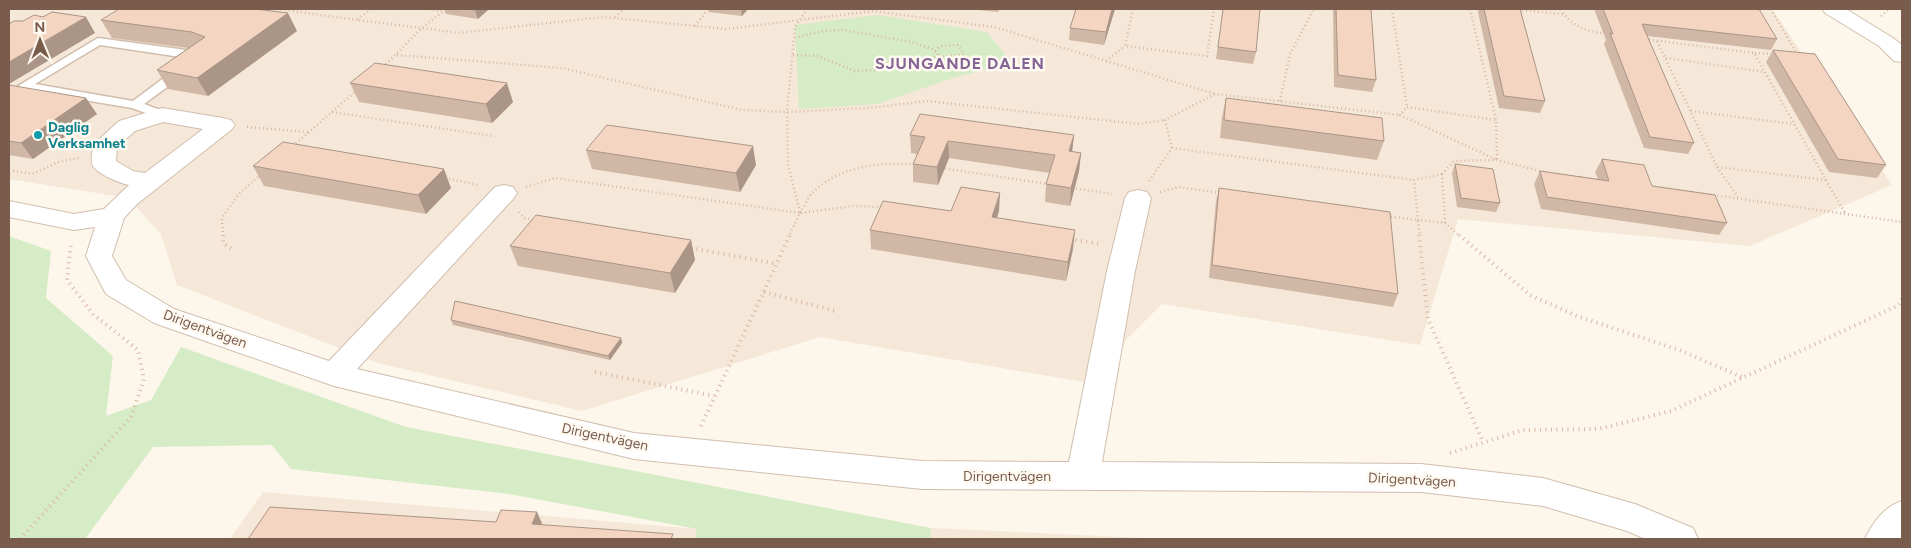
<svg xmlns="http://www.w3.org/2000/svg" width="1911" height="548" font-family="Figtree,sans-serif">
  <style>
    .residential { fill: #f5e8d8 }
    .green { fill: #d6ecc7 }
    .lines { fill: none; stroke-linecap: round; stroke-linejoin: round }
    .lane-casing { stroke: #d1beae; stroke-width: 3 }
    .street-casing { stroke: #d1beae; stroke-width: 2 }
    .path-far1 { stroke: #d9b8a3; stroke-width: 2.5; stroke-dasharray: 1 3; stroke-linecap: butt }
    .path { stroke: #d9b8a3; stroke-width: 4; stroke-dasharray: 1 4.5; stroke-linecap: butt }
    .lane { fill: #fff; fill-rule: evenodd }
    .street { fill: #fff; fill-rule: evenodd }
    .wall { fill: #d1b7a6 }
    .shaded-wall { fill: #aa9587 }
    .building { fill: #f3d5c1; stroke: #aa9587 }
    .culture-dot { fill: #0f9aa8; stroke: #fffaf1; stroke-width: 2 }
    .labels { text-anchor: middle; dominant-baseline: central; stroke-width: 5; stroke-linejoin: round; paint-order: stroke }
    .culture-label { font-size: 14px; font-weight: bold; fill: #0d838f; stroke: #fffaf1; text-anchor: start }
    .street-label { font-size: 14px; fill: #7a5c4c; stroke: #fffaf1 }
    .far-district-label { font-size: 16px; font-weight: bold; letter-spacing: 1px; fill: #856495; stroke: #fffaf1 }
  </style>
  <rect width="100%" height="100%" fill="#fdf6ea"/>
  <path class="residential" d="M14,9H1772L1892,185L1750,246L1458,219L1420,345L1162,304L1084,382L820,337L582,411L378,363L177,285L161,234L128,198L9,179V11Z
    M263,492L698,529L695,539H230Z
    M931,528L1164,539H930Z"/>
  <path class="green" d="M878,15L987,32L1012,63L953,78L877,104L799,109L795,25Z
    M9,236L51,251L46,298L113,356L106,416L151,400L181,347L406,427L931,528L930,539H695L697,529L509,494L291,469L272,445L153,447L85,539H9Z"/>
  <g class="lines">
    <defs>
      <path id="lane" d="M98,38L201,52L207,56L201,60L100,45L35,84L133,101L177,68H185L187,71L185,74L144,104L166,112L168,115L166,118L162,119L132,108L24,90L18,86Z"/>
      <path id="street" d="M1822,9H1846L1893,38L1902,45V62L1894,61L1879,46L1825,13Z
        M162,108L223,118L231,120L235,125L231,130L137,204L124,218L112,256L126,280L174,309L329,361L495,187L504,185L513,187L517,193L513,199L357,369L634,433L922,461L1069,462L1107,271L1125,198L1129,192L1138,190L1147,192L1151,198L1135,271L1102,462L1421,464L1543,478L1635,504L1693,528L1698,539H1645L1627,531L1543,506L1421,492L922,489L634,459L334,386L154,323L106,294L86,256L95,227L74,230L9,217V201L74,214L104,209L129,185C120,183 97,174 93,166C90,160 93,151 93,145L119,121ZM163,122L203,129L145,173L133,171L116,161L117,147L135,131Z
        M1902,501V539H1865C1872,523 1885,506 1902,501Z"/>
    </defs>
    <use href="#lane" class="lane-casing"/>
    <use href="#street" class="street-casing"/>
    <path class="path-far1" d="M277,9L357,20
      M371,9L357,20L422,28L446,9
      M425,9L442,11
      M1133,9L1125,46L1207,56L1214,9
      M1392,9L1407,107
      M1470,9L1496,120
      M1510,9L1563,14
      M1561,9C1572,28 1587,31 1607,34
      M1771,9L1797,54
      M1881,16L1889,9
      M615,17L624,9
      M695,26L708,9
      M1645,39L1754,53L1826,180L1717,167L1657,41
      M935,51L941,46L958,45L964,54L936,57
      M1755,53L1774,54
      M397,55L562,68L742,110L787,112L869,108L927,101L1139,124L1165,120
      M793,55L818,56L855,71L874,70L906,63H930L938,54L932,49L912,42L843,30L823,31L794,38
      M1666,58L1765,72
      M1106,61L1125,46
      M383,67L422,28L459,33L603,17L726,29L873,11L994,27L1215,94
      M1280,101L1290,54L1314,9
      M1407,107L1496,120L1497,160L1400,115Z
      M1691,111L1794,124
      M332,112L492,136
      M247,127L308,132
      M293,146L356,91
      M1172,148L1165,120L1215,94L1400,115
      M1717,167L1738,197
      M941,168L1048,184
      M9,170L32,174L61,161L79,158
      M1442,174L1454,161L1497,160L1544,172
      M1442,174L1445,223L1418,220L1414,180Z
      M445,178L478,185
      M1826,180L1845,213
      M1149,181L1172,148L1414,180
      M1650,186L1902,222
      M526,187L555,178L800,213L789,236
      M1072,188L1112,194
      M1160,192L1179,187L1220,193
      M519,212L524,218L534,220
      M800,212L788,165L787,112L795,27L807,9
      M800,213C804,207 807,199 812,193C839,166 881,161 917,165
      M801,213L853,206L884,207
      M1387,216L1418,220L1420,236
      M1445,223L1460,236
      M223,236L222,218L239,194L260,175"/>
    <path class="path" d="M223,235V243L232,249
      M1419,235L1428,319L1483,442
      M1459,235L1530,295L1577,316L1679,350L1742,377
      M1070,239L1101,244
      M691,248L777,264
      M764,292L835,311
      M595,372L714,396
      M701,426L790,235
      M1450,453L1523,430L1598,429L1671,411L1899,305L1902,299
      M20,539L131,417L144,379L138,350L93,314L67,280L71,242"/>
    <use href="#lane" class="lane"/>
    <use href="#street" class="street"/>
  </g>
  <path class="wall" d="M444,9H489L478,19L446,14Z
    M708,9H748L742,16L709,12Z
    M968,9H1000L998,12Z
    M1076,9H1115L1104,45L1069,40L1070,28Z
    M1223,9H1260L1256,52L1253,64L1216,59Z
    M1333,9H1371L1376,80L1372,92L1334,87Z
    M1479,9H1520L1545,101L1540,113L1499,108L1478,12Z
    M1594,9H1759L1777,39L1771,50L1647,36L1694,143L1688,154L1644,148L1604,44L1606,40Z
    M101,20L297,31L208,96L168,89L157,70L188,48L112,38Z
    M1773,50L1886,165L1877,178L1829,172L1766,62Z
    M350,83L513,102L492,123L359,102Z
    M9,85L97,114L33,159L9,155Z
    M1226,98L1384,141L1377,160L1220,138L1222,117Z
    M910,135H1074L1072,152L1081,153L1079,171L1070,206L1045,202L1046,184L1050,173L949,158L938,185L913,182V164L917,154L911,153Z
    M586,150L756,165L740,192L592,169Z
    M1602,159L1652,186L1727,223L1719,235L1541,209L1534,184L1540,171L1598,179L1595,172Z
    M1455,164L1500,203L1496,212L1457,207L1452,173Z
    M253,166L451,188L426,214L264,186Z
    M1219,188L1398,294L1393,307L1209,278L1216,201Z
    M951,211H999L997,218L1073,249L1066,281L871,249L870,230Z
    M691,240L695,260L675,293L518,266L510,246Z
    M451,320L621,338L622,343L610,360L453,325Z"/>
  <path class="shaded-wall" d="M476,9H489L478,19L475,10Z
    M741,9H748L742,16Z
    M1112,9H1115L1104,45L1106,32Z
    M288,13L297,31L208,96L197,78Z
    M86,17L95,33L9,84V62Z
    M507,83L513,102L492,123L486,104Z
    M86,98L97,114L33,159L21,143Z
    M1074,135L1072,152L1069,151Z
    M948,141L949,158L938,185L937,167Z
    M753,146L756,165L740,192L736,173Z
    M1081,153L1079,171L1070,206L1071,188Z
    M444,169L451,188L426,214L418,195Z
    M1000,193L999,211L991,236L992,217Z
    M1075,230L1073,249L1066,281L1068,262Z
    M691,240L695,260L675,293L670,273Z
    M621,338L622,343L610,360L608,356Z
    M537,512L544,528L532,524Z"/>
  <path class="building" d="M119,9H255L288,13L197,78L157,70L205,37L192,32L101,20Z
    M464,9H476L475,10Z
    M1076,9H1112L1106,32L1070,28Z
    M1223,9H1260L1256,52L1218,47Z
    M1336,9H1371L1376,80L1338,75Z
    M1484,9H1520L1545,101L1504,96Z
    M1603,9H1759L1777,39L1642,24L1694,143L1650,137L1610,33L1613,34Z
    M52,12L86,17L9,62V24L14,21H23L34,15L43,17Z
    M1773,50L1815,54L1886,165L1838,159Z
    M375,63L507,83L486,104L350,83Z
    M9,85L86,98L21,143L9,141Z
    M1226,98L1382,118L1384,141L1224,120Z
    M920,114L1074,135L1069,151L1081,153L1071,188L1046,184L1055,155L948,141L937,167L913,164L925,137L910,135Z
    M607,125L753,146L736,173L586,150Z
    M283,142L444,169L418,195L253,166Z
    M1602,159L1644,165L1652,186L1715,195L1727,223L1547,197L1540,171L1609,181Z
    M1455,164L1493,169L1500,203L1461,198Z
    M961,187L1000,193L992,217L1075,230L1068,262L870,230L883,201L951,211Z
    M1219,188L1390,212L1398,294L1212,265Z
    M536,215L691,240L670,273L510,246Z
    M455,301L621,338L608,356L451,320Z
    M270,507L496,522L501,510L537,512L532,524L673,534L671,539H248Z"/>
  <circle class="culture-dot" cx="38" cy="135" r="5"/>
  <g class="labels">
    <g class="culture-label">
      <text x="48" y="127">Daglig<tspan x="48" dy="16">Verksamhet</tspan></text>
    </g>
    <g class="street-label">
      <text transform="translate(205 329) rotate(20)">Dirigentvägen</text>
      <text transform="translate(605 437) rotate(12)">Dirigentvägen</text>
      <text x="1007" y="476">Dirigentvägen</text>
      <text transform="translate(1412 480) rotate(3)">Dirigentvägen</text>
    </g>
    <g class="far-district-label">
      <text x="960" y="63">SJUNGANDE DALEN</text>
    </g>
  </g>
  <rect width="1911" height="548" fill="none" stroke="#7a5c4c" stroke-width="20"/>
  <g transform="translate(40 40) rotate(359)" stroke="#fffaf1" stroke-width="4" paint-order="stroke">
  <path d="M0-4L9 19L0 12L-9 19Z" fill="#7a5c4c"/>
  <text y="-8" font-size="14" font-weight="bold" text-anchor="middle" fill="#7a5c4c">N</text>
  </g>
</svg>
